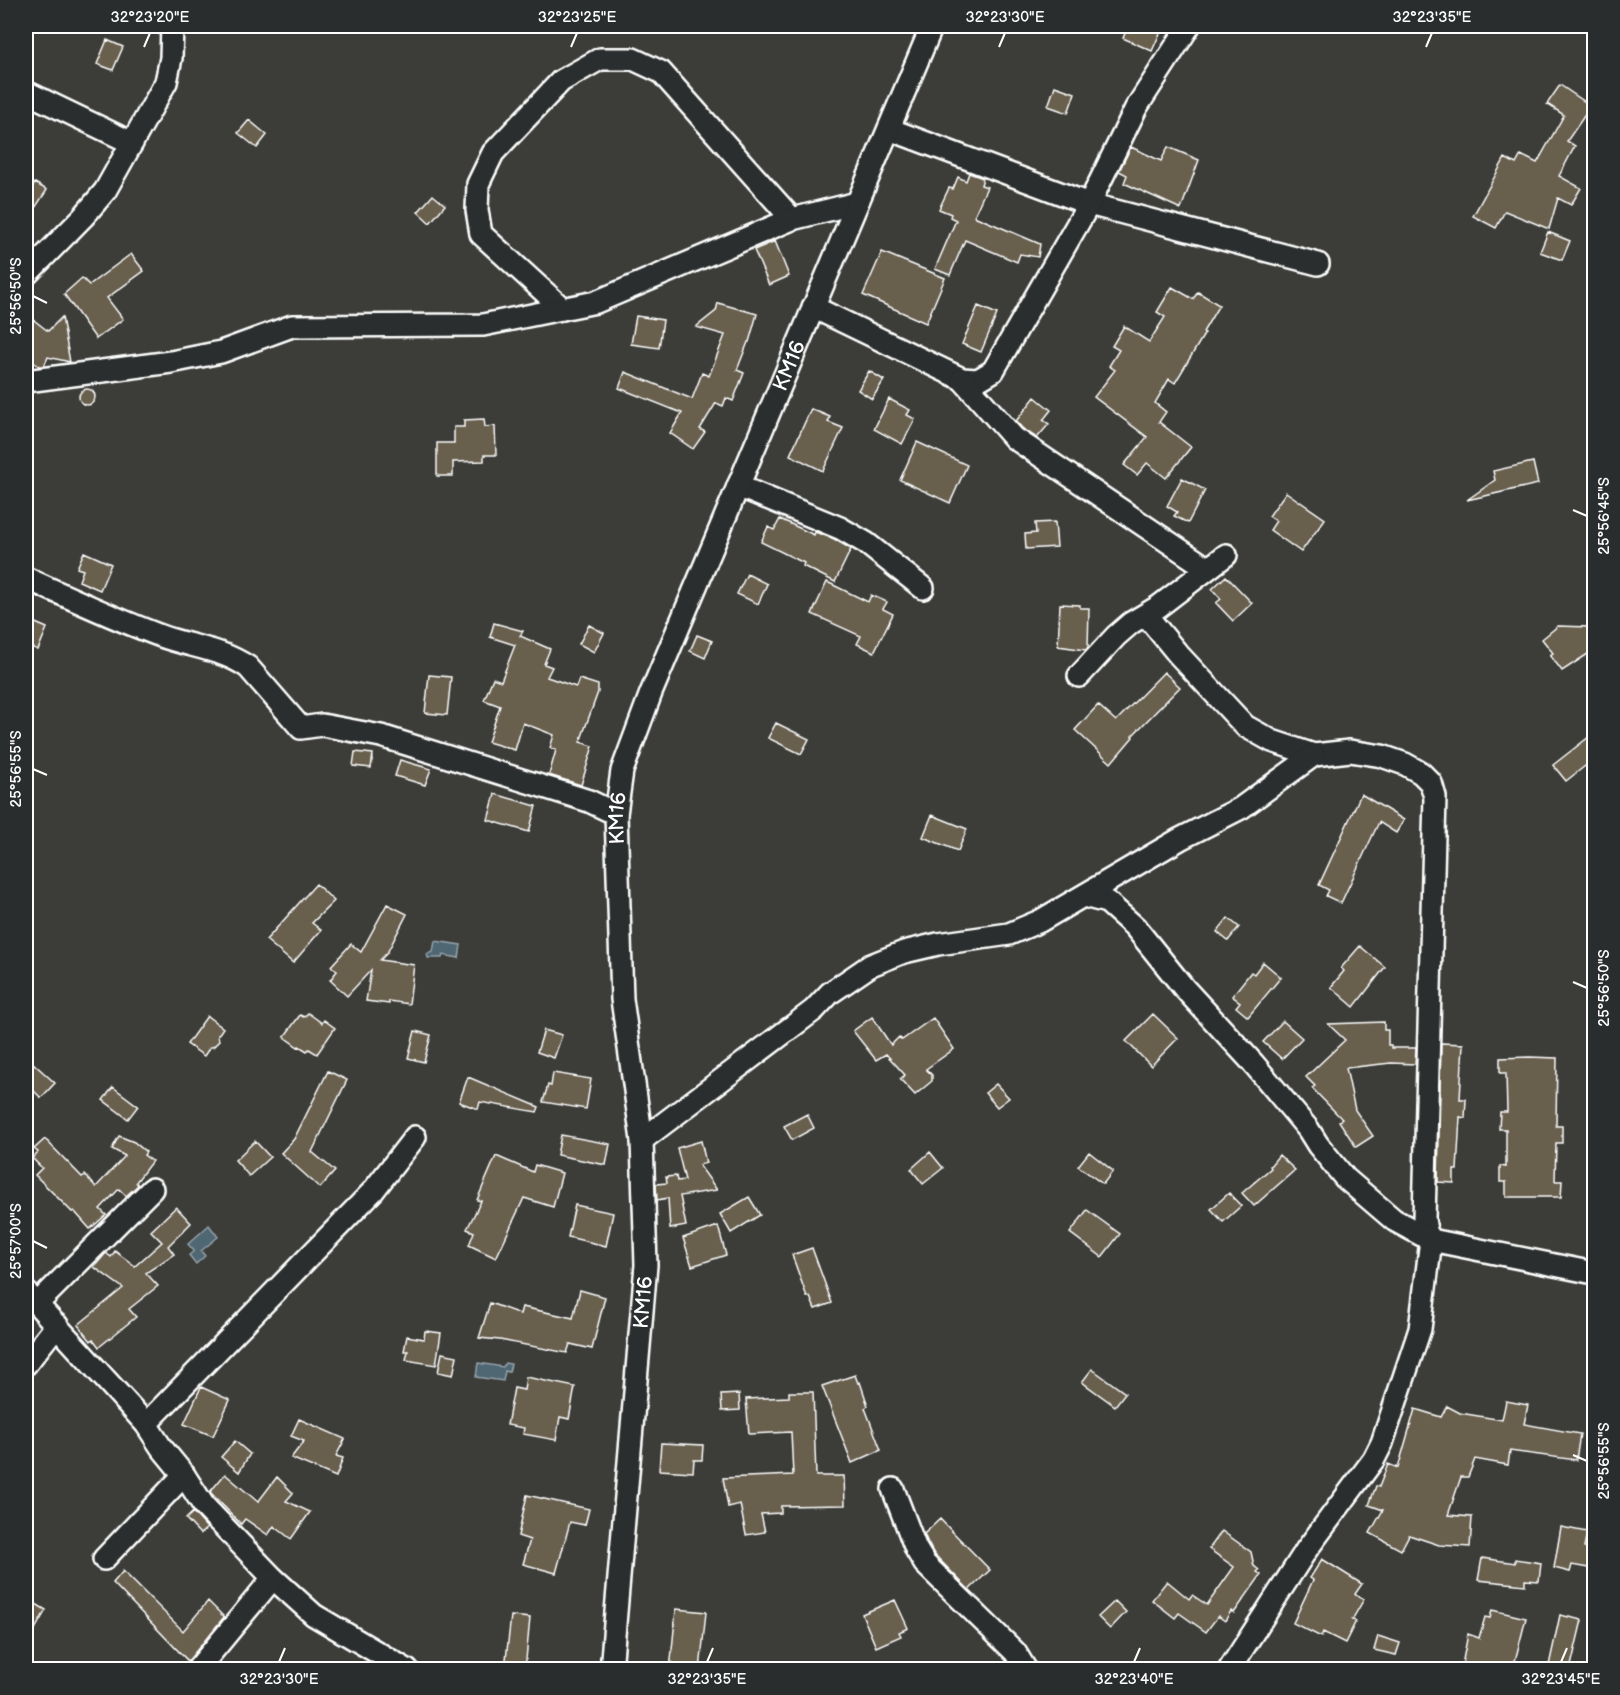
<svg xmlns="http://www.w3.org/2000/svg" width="1620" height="1695" font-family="'Balsamiq Sans',sans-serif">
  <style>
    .water { fill: #4f6673; stroke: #95a3ab; stroke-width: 1.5 }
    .building { fill: #675e4e; stroke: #fff; stroke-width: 1.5 }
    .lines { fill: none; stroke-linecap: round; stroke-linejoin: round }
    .minor-casing { stroke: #fff; stroke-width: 26 }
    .minor { stroke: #2a2d2e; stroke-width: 21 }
    .ticks { fill: none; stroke: #fff; stroke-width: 2 }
    .labels { text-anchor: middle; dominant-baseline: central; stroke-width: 6; stroke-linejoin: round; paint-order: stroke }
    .street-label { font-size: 21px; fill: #fff; stroke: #2a2d2e }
    .neatline { fill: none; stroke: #fff; stroke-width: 2 }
    .ticks-label { font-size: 15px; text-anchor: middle; fill: #fff }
  </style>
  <rect width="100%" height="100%" fill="#3c3c38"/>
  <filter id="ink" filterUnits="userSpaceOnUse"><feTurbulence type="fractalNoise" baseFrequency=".0167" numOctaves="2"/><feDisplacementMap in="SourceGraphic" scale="12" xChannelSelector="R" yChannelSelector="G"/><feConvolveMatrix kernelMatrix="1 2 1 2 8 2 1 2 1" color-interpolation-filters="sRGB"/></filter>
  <g filter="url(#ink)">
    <path class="water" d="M435,941L461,945L459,958L443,955L442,958H428L427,954L433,952Z
      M209,1225L218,1237L201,1251L205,1256L196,1264L189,1255L194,1251L188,1244Z
      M478,1363L503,1367L505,1363L511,1364L509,1372L505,1371L503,1381L476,1377Z"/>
    <path class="building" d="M1128,26H1148L1161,31L1152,51L1123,38Z
      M107,40L123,47L113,70L97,64Z
      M1560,85L1591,106L1567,141L1575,146L1559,176L1581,188L1571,205L1558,198L1549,229L1505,211L1496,228L1473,216L1505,158L1516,164L1521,155L1537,163L1564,115L1547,104Z
      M1055,86L1075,93L1068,113L1048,106Z
      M249,120L267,135L257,148L238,133Z
      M1131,147L1161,161L1168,147L1199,160L1181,209L1124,183L1127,175L1119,171Z
      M969,173L983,178L981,185L987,187L974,216L1040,244L1038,257L1020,254L1017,262L965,240L950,275L935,269L956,220L950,217L951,214L939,209L949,188L953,189L958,177L966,181Z
      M35,183L47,190L35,208L26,201V196Z
      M433,195L445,205L430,223L418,212Z
      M1548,232L1570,241L1562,260L1540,252Z
      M775,241L789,276L769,285L754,250Z
      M882,252L945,278L926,323L863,295Z
      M131,254L144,271L107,298L123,319L96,339L64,294L82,278L89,285Z
      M1172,287L1193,299L1198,292L1219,305L1203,332L1205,333L1175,383L1169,379L1155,403L1166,412L1159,422L1191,447L1166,478L1147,463L1137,475L1124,465L1147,437L1094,397L1115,370L1109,366L1119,350L1112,346L1124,326L1149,342L1165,317L1157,312Z
      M718,303L757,314L749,342H748L737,370L744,373L733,401L726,398L723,406L716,403L700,429L705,432L693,449L670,433L682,413L619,388L625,372L692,399L702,373L709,376L725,335L696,327L716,311Z
      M978,306L997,314L981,352L962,344Z
      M26,314L48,331L62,317L70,362L48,357L44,366H39L26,357Z
      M636,316L663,320L659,348L631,344Z
      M869,371L884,380L872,399L858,390Z
      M79 397a8 8 0 1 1 16 0a8 8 0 1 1-16 0Z
      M1035,397L1051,410L1043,420L1049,424L1037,438L1022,428L1016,421Z
      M889,399L910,410L907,415L915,419L902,444L874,429Z
      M811,409L830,417L828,422L843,428L823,471L790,455Z
      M484,419L485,427L495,426L496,455H484V461L453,462V476H437V443H454V427H464V420Z
      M917,442L967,465L950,503L900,480Z
      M1533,462L1538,484L1467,500L1495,480L1493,471Z
      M1182,478L1205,490L1188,523L1174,516L1177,512L1167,506Z
      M1286,492L1325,519L1301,552L1270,530L1276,521L1269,516Z
      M780,519L814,535L815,532L834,539L851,549L835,582L803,566L804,563L761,542L768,527L774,530Z
      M1055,522L1057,547L1026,549L1025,534L1036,533L1035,523Z
      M84,552L111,564L100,590L79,581L83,570L77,568Z
      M747,574L767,584L758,604L737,594Z
      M1226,576L1252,603L1233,621L1216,603L1221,599L1212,589Z
      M827,582L868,602L871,595L887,602L883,609L893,614L874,652L857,644L861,636L812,614Z
      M1060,604L1080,605V608H1089L1088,647L1086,650L1058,646Z
      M26,619L47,628L38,650L26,645Z
      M494,623L523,631L520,636L550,649L544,664L552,667L547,677L576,687L579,679L598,685V692L580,742L593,746L581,785L549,775L556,750L550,748L554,735L523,723L515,750L488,742L500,706L484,700L493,678L501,681L515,645L490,637Z
      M589,625L604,633L594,652L579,644Z
      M1558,626L1589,627L1594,634V650L1562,671L1550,655L1553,653L1542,639Z
      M697,635L712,641L705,658L690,651Z
      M1164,672L1180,687L1132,736L1133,737L1111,763L1075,730L1098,705L1116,721Z
      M429,675L451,677L447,715L425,713Z
      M776,723L809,739L801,754L768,738Z
      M1594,733V759L1566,781L1553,765Z
      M355,752L373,754L371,768L353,766Z
      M400,760L431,769L425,785L395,776Z
      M495,794L536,806L529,832L488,820Z
      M1361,794L1404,820L1396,833L1379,822L1341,903L1326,896L1329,890L1319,885Z
      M932,815L967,829L958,851L923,837Z
      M316,884L334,901L312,923L321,930L293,963L266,940Z
      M387,904L407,914L387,953L380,960L414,965L409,1004L389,1001V1004L366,1001L371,970L347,996L330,980L337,971L331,966L351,944L361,952Z
      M1228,918L1239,927L1228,941L1217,932Z
      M1360,946L1385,967L1354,1007L1331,987L1344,971L1341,968Z
      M1263,962L1281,977L1248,1017L1236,1007L1240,1002L1232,996L1251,972L1254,974Z
      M308,1013L322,1023L324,1020L335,1028L317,1054L309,1049L307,1051L299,1046L298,1047L284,1037L300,1015L304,1017Z
      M1153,1014L1178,1038L1151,1066L1126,1041Z
      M207,1016L223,1028L218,1035L219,1041L213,1047H210L204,1056L187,1044Z
      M872,1017L891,1045L899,1037L902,1040L933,1018L954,1049L926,1069L932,1075V1081L915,1095L900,1079L905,1075L886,1054L876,1060L853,1031Z
      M1283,1021L1302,1038L1282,1059L1263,1042Z
      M1384,1022V1030H1388V1045H1391V1048H1416L1415,1064L1391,1063L1346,1068L1355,1110L1373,1136L1356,1147L1339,1121L1342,1119L1312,1088L1315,1086L1306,1077L1345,1040L1328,1024Z
      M544,1030L562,1035L554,1058L537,1052Z
      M415,1031L431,1035L424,1062L408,1058Z
      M1441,1043L1463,1044L1460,1099H1466L1465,1118L1460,1117L1457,1170H1454V1183L1438,1182Z
      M1529,1057L1557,1058L1556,1126H1562V1143H1556L1555,1181H1562L1561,1197H1506V1182H1500V1166L1506,1167V1129H1499L1500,1112H1507L1506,1073H1500V1058Z
      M33,1063L55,1083L41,1098L26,1083V1071Z
      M328,1071L347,1080L312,1152L335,1171L320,1188L281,1153L294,1139Z
      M553,1073L591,1079L586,1109L543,1102L548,1085L551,1086Z
      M468,1077L539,1107L537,1112L480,1102L478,1109L459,1102Z
      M996,1084L1009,1098L997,1107L985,1093Z
      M113,1087L138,1106L128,1119L103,1100Z
      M807,1114L814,1128L792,1140L784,1126Z
      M561,1135L610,1144L606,1165L557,1155Z
      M119,1136L134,1142L146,1152L144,1155L152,1161L136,1182L138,1185L126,1196L119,1189L100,1209L106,1215L90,1229L74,1211L72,1212L35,1175L42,1168L32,1158L38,1152L34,1149L45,1139L82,1177L85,1175L96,1187L125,1156L112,1149Z
      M255,1141L270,1157L249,1176L235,1160Z
      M701,1141L706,1163L699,1165L717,1190L680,1196L686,1226L670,1229L668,1198L657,1200L656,1184L667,1183L666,1177L676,1176L677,1181L685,1180L677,1148Z
      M930,1152L943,1168L923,1184L911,1169Z
      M1089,1152L1113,1171L1103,1184L1078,1166Z
      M1279,1155L1295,1170L1254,1206L1242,1193L1271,1168L1270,1166Z
      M496,1156L533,1172L535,1165L562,1173L553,1207L524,1198L496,1258L469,1245L474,1232L467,1229L481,1201L477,1200Z
      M1229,1193L1241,1206L1223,1222L1211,1209Z
      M749,1197L760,1215L731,1233L720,1214Z
      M575,1205L613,1213L606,1246L568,1237Z
      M176,1207L191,1223L168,1246L174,1254L146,1273L158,1286L129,1309L136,1317L99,1347L93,1339L91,1341L78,1325L123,1288L94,1267L106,1253L111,1257L115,1251L135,1266L162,1242L151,1231Z
      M1087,1210L1120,1234L1102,1257L1070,1233Z
      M718,1226L726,1255L692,1266L683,1238Z
      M812,1248L832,1303L815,1309L810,1297H807L792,1255Z
      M580,1290L605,1297L592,1349L570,1344L567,1353L500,1340L479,1338L490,1303L520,1314L522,1307L573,1318Z
      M425,1331L441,1333L436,1365L406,1360L408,1351H404L407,1336L424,1339Z
      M442,1353L457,1356L453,1375L438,1372Z
      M1092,1369L1125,1393L1115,1406L1082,1382Z
      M855,1375L858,1383L860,1382L868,1406L865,1408L881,1450L852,1463L822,1386Z
      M526,1377L575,1387L569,1419L560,1417L556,1440L523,1434L524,1428L507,1425L514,1388L524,1390Z
      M201,1387L230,1400L213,1436L184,1424Z
      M789,1392H813L816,1476H844L845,1505L781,1506V1513L761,1514L765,1532L746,1535L740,1504L728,1507L723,1478L793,1475L791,1432L749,1434L746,1399L789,1397Z
      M739,1394L740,1410L722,1411L721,1395Z
      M1506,1401L1528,1405L1524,1424L1580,1434L1576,1460L1510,1451L1508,1465L1475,1459L1468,1477H1461L1448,1515L1472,1517L1470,1547L1439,1545L1409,1535L1401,1550L1370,1533L1383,1510L1369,1505L1376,1486L1379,1487L1388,1464L1398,1468L1415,1409L1441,1417L1447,1406L1460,1413L1502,1420Z
      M299,1419L345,1439L336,1456L343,1458L336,1477L291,1458L304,1441L291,1436Z
      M235,1441L250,1454L239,1472L221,1457Z
      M661,1443L703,1445L702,1460H694L693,1472L659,1470Z
      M225,1474L258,1502L277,1477L293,1493L286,1501L310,1512L291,1539L274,1526L268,1535L245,1519L241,1524L210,1492Z
      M527,1495L589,1509L585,1525L570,1522L556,1573L523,1564L530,1540L518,1536Z
      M193,1512L207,1528L200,1534L186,1519Z
      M940,1519L990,1570L969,1590L934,1554L928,1543L924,1534Z
      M1561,1527L1587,1532L1584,1548L1594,1550V1569L1572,1565L1570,1572L1554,1568Z
      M1222,1531L1251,1552L1254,1566L1259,1570L1257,1572L1261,1575L1234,1613L1231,1611L1225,1621L1218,1616L1206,1632L1179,1613L1175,1618L1152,1600L1167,1581L1189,1599L1192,1595L1207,1605L1234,1567L1209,1549Z
      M1482,1558L1515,1563V1559L1541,1563L1539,1581L1525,1580V1585L1478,1580Z
      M1322,1559L1362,1584L1355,1594L1364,1599L1352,1620L1356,1621L1345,1643L1323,1632L1321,1637L1293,1623L1313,1580L1310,1578Z
      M123,1571L183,1631L208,1601L224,1617L188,1661L113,1583Z
      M26,1598L46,1610L26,1645Z
      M895,1600L908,1628L899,1632L901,1636L876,1647L862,1614Z
      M1115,1601L1126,1612L1110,1629L1098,1617Z
      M676,1609L706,1612L700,1670H670Z
      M1492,1610L1526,1618L1514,1665L1511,1664L1510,1670H1461L1468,1634L1479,1638L1485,1617L1490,1618Z
      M1560,1615L1582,1620L1570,1670H1548Z
      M511,1616L530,1618L525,1670L505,1668Z
      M1378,1636L1400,1643L1396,1655L1374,1650Z"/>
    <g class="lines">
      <defs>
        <g id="minor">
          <path d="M26,92L132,143"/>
          <path d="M889,129L1089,204L1318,264"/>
          <path d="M26,275L83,217L105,191L166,82L171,58L172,26"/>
          <path d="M813,307L962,379L978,380L993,371L1089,204L1136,108L1189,26"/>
          <path d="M563,309L481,234L477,210L478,184L493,153L561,81L600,59H633L661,72L792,219"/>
          <path d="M962,379L1014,438L1207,568"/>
          <path d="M26,381L171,362L221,352L292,326L483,325L596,302L792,219L857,203"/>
          <path d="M738,486L840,528L866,543L923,588"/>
          <path d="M26,578C70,598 115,619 161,636C191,647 222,649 248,667L301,728L322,725L381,736L589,801L616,814"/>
          <path d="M1146,615L1178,654L1245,726L1272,741L1314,755L1350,751L1382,756L1405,764L1421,773L1431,783L1435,797L1424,1219L1426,1231L1431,1240L1420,1329L1382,1443L1374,1459L1307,1549L1229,1670"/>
          <path d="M1079,676L1116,636L1131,623L1158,607L1226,555"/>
          <path d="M1084,896L1107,902L1135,927L1184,988L1253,1063L1308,1129L1318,1145L1345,1178L1394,1220L1431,1240L1594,1273"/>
          <path d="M642,1140L814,1010L830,993L871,965L904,952L938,944L1009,934L1040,921L1180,839L1241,808L1314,755"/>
          <path d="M26,1292L146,1424L161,1447L184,1475L204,1506L273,1578L314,1615L407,1670"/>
          <path d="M37,1304L152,1189"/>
          <path d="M26,1364L57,1325"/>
          <path d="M146,1424L373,1191L415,1137"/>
          <path d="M893,1489L916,1549L925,1564L1015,1652L1026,1670"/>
          <path d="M104,1559L184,1475"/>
          <path d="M197,1670L273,1578"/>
          <path id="s1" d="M611,1670L646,1265L642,1140L622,999L616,814L622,771L651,693L932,26"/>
        </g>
      </defs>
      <use href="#minor" class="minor-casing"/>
      <use href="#minor" class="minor"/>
    </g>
  </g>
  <path class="ticks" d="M144,47L150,33M571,47L577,33M999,47L1005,33M1426,47L1432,33M33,296L47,303M1573,510L1587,516M33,769L47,775M1573,982L1587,988M33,1241L47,1248M1573,1455L1587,1461M279,1662L285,1648M707,1662L713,1648M1134,1662L1140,1648M1561,1662L1567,1648"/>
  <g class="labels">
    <g class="street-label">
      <text stroke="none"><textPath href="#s1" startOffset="1341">KM16</textPath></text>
      <text stroke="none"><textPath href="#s1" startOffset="855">KM16</textPath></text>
      <text stroke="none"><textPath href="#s1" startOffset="369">KM16</textPath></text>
    </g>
  </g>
  <rect width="1620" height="1695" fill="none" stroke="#2a2d2e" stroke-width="66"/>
  <rect x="33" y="33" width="1554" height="1629" class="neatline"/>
  <g class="ticks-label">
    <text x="150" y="22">32°23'20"E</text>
    <text x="577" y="22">32°23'25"E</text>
    <text x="1005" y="22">32°23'30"E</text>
    <text x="1432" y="22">32°23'35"E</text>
    <text transform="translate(16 296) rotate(-90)" y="5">25°56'50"S</text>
    <text transform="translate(1604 516) rotate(-90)" y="5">25°56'45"S</text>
    <text transform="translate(16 769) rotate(-90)" y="5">25°56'55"S</text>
    <text transform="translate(1604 988) rotate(-90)" y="5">25°56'50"S</text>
    <text transform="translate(16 1241) rotate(-90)" y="5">25°57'00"S</text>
    <text transform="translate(1604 1461) rotate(-90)" y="5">25°56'55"S</text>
    <text x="279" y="1684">32°23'30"E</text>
    <text x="707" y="1684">32°23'35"E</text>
    <text x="1134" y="1684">32°23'40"E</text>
    <text x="1561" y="1684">32°23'45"E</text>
  </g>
</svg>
